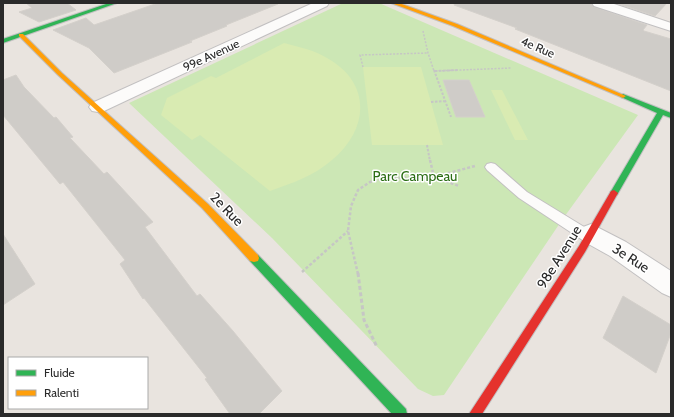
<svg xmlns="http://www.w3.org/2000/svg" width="674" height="417" font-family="Cabin,sans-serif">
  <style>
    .green { fill: #cce7b5 }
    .pitch { fill: #d9ebb2 }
    .building { fill: #cfccc8; stroke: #d4d0cb }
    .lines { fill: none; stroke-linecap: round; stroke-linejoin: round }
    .lane-casing { stroke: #c2c0c1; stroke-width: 2 }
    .street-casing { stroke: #c2c0c1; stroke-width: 2 }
    .fast-casing { stroke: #c2c0c1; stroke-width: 2 }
    .slow-casing { stroke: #c2c0c1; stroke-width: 2 }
    .jam-casing { stroke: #c2c0c1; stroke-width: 2 }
    .path-far3 { stroke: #c6c6c5; stroke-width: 1.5; stroke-dasharray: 2 1.5; stroke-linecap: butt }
    .path-far2 { stroke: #c6c6c5; stroke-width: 2; stroke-dasharray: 2.5 1.5; stroke-linecap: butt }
    .path-far1 { stroke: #c6c6c5; stroke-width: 2.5; stroke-dasharray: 3 2; stroke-linecap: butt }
    .path { stroke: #c6c6c5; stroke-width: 3; stroke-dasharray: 4 2.5; stroke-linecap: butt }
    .lane { fill: #fcfbfa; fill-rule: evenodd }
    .street { fill: #fcfbfa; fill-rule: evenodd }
    .fast { fill: #30b455; fill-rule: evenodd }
    .slow { fill: #ff9f0a; fill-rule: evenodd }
    .jam { fill: #e5322d; fill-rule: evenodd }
    .labels { text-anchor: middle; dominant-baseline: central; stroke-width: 3; stroke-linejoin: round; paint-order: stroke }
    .far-street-label { font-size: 12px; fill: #2a2a2a; stroke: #fff }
    .park-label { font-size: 14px; fill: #2b6d14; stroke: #fff }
    .street-label { font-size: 14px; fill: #2a2a2a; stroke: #fff }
  </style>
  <rect width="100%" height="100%" fill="#e9e4df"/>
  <path class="green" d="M343,3H379L638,115L562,220L444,395L433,396L418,389L272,238L129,103Z"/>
  <path class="pitch" d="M284,43C299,47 314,50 327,58C372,83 369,129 332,160C314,176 292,183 270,191L200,135L192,140L161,115L167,98L211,76L216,78Z
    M363,67H421L443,145H372Z
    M491,90H502L528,140H515Z"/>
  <path class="building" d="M26,3H67L76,10L39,22L19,12L32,8Z
    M158,3H278V4L226,25L227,26L190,41L192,42L114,73L89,48L53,30L86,18L94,25Z
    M455,3H591L594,7L647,25L643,30L644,31L671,39V91L515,29L517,28L454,5Z
    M616,3H667L655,16Z
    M16,75L24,87L54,118L56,117L73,137L70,138L104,174L107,172L153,222L145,227L197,296L200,294L233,331L282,391L259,414H230L205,379L207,378L144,298L143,299L120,264L125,260L63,182L60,184L3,115V80Z
    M443,80H469L485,117H456Z
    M3,234L35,284L3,305Z
    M623,296L671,325V333L656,373L603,338Z"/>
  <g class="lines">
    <defs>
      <path id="lane" d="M491,163L495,164L527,192L594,233L596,237L594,241L589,243L584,241L519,198L487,170L485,167L487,164Z"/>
      <path id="street" d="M313,3H329L327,6L104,111L98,112L92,111L89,107L92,103Z
        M592,3H611L671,23V31L594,6Z
        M591,224L626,242L671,271V297L662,293L610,256L583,241L579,234L583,227Z"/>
      <path id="fast" d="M109,3H117L3,43V39Z
        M623,94L671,113V118L663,115L617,195L614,196L610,193L657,113L621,97L620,96Z
        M254,254L258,255L406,409L407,414H392L250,261L249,258L250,255Z"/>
      <path id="slow" d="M391,3H399L457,24L626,96L623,98L621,97L453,26Z
        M19,34H23L62,73L208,204L258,255L259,258L258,261L254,262L250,261L202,208L58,75L19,36Z"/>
      <path id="jam" d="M614,190L618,193L585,252L482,414H469L579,246L611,191Z"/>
    </defs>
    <use href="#lane" class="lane-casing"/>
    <use href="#street" class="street-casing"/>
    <use href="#fast" class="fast-casing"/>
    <use href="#slow" class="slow-casing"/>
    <use href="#jam" class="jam-casing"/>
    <path class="path-far3" d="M423,31L428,53L434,71
      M363,67L360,55L428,53
      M435,71L511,68"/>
    <path class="path-far2" d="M434,70L451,117
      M435,71L459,70
      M431,102L446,101
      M427,145L430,161"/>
    <path class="path-far1" d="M430,160L434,177L459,186
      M302,272L348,231
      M358,274L348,231L351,206L358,190L370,182L387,178L434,177L475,166"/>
    <path class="path" d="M358,273L364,320L377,347"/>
    <use href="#lane" class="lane"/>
    <use href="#street" class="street"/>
    <use href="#fast" class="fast"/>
    <use href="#slow" class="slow"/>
    <use href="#jam" class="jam"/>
  </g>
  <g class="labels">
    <g class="far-street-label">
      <text transform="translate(538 47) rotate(23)">4e Rue</text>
      <text transform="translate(211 55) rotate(-25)">99e Avenue</text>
    </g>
    <g class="park-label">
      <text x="415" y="176">Parc Campeau</text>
    </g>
    <g class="street-label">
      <text transform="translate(227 209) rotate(46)">2e Rue</text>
      <text transform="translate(559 257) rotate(-58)">98e Avenue</text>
      <text transform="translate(631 258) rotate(33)">3e Rue</text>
    </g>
  </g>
  <rect width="674" height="417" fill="none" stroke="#2a2a2a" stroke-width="8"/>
  <rect x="8" y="357" width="140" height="52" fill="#ffffff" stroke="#aaaaaa"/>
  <rect x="16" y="370" width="20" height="6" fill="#30b455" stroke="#aaaaaa"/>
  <text x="44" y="377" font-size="12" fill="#2a2a2a">Fluide</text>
  <rect x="16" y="390" width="20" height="6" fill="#ff9f0a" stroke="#aaaaaa"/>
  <text x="44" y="397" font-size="12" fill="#2a2a2a">Ralenti</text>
</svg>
